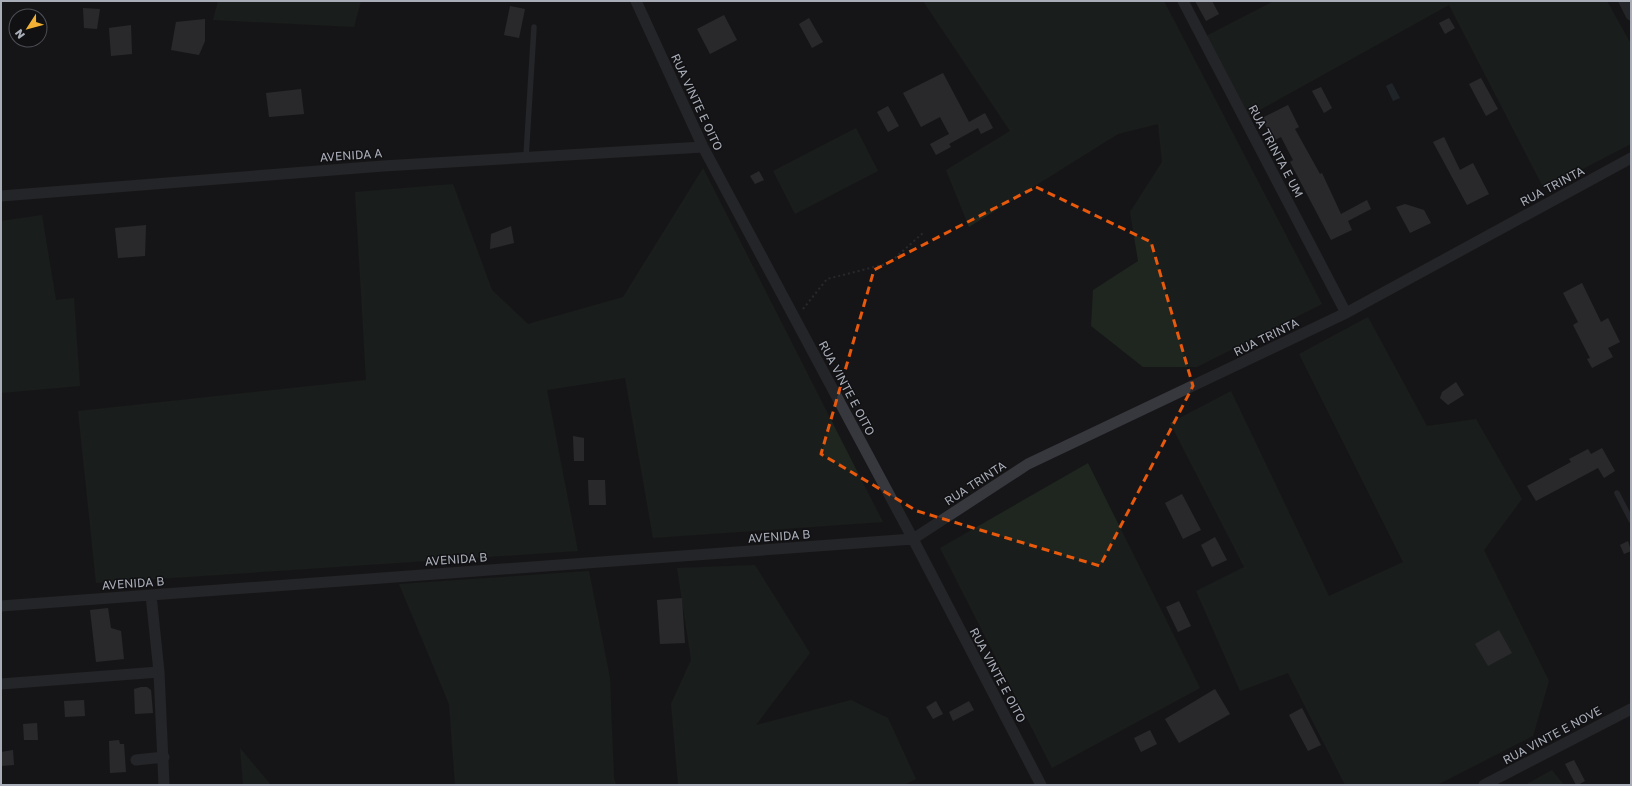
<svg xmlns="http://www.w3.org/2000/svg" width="1632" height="786" font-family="'Golos Text',sans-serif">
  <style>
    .green { fill: #1e261f }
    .water { fill: #2c353c }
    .building { fill: #404145 }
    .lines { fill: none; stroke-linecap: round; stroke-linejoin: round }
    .path { stroke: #3d3f44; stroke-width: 2; stroke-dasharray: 2 3; stroke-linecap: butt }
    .service { stroke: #37383d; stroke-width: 5.5 }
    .minor { stroke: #37383d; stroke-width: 11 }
    .marked { fill: none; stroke: #e8590c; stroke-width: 3; stroke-dasharray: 8 5; stroke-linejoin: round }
    .labels { text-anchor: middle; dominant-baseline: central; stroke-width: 3; stroke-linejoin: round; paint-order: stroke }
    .street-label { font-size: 12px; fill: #a8adb8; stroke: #111113 }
  </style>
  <rect width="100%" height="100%" fill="#161618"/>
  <path class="green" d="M218,1H361L354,27L213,20Z
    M923,1H1164L1322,304L1197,367H1143L1091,326L1093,290L1138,261L1130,212L1162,162L1158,124L1118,134L969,227L946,170L1010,131Z
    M1274,1H1607L1631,44V144L1544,189L1449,5L1249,116L1206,36Z
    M856,128L878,171L795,214L773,171Z
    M703,168L883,522L653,538L625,378L547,390L578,551L96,583L78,411L366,380L355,192L453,184L492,290L528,324L623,297Z
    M42,215L56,300L74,298L80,386L1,393V221Z
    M1368,317L1427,426L1476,419L1522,499L1484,550L1549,681L1533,736L1437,785H1345L1288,673L1240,691L1196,591L1244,567L1170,423L1231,391L1329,596L1403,562L1299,354Z
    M1088,463L1200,688L1052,768L940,548Z
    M755,565L810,653L756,725L851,700L888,718L916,779L904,785H678L671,704L691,660L677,568Z
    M589,571L610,678L614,778L616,785H455L449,704L399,584Z
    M240,748L271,785H243Z
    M1552,770L1564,785H1525Z"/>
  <path class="water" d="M1392,83L1400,98L1393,101L1386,86Z"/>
  <path class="building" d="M1195,1H1212L1219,14L1206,21Z
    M510,6L525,9L519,38L504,35Z
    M83,8L100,9L97,29L84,28Z
    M724,15L737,40L710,54L697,29Z
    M809,18L823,42L812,48L799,24Z
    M1449,18L1455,28L1445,34L1439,23Z
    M205,19V41L199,55L171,50L176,22Z
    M131,25L132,54L111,56L109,28Z
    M943,73L969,122L985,113L993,128L981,134L978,128L949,144L946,139L951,147L936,155L930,144L949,134L940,117L921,127L903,93Z
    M1481,78L1498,109L1486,116L1469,84Z
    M1321,87L1332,108L1324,113L1312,91Z
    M301,89L304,114L269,117L266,93Z
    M1288,105L1299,127L1295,129L1320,174L1322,173L1341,214L1367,200L1371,209L1348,221L1352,230L1331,240L1290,162L1293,160L1281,137L1273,141L1262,118Z
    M888,106L899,126L888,132L877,112Z
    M1444,137L1460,170L1473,163L1489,194L1467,205L1433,142Z
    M759,171L764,180L755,184L750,176Z
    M1405,204L1424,210L1431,223L1410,233L1396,207Z
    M146,225L145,256L118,258L115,228Z
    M511,226L514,243L490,249L491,234Z
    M1582,283L1601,322L1608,318L1620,342L1608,348L1613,357L1592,368L1587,359L1590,358L1573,325L1578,322L1563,293Z
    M1456,382L1464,395L1448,405L1440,398L1442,392Z
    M573,436L584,438V461H574Z
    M1602,448L1615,471L1604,478L1598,468L1536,501L1527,486L1571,462L1569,459L1588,449L1591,454Z
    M588,480H605L606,505H589Z
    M1182,494L1201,530L1183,539L1165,503Z
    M1215,537L1227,560L1212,567L1201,545Z
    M1628,541L1631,551L1624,554L1620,545Z
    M682,598L685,643L660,644L657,600Z
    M1179,601L1191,626L1178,632L1166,607Z
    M108,608L111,628L121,631L124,659L96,662L90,610Z
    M1499,630L1512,653L1488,666L1475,644Z
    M141,687H147L151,690L153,713L135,714L134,689Z
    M1215,689L1230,714L1179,743L1165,719Z
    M84,700L85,716L65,717L64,701Z
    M936,701L943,714L933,719L926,707Z
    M969,701L974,710L953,721L949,712Z
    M1302,708L1321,745L1308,751L1289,715Z
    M37,723L38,740H24L23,724Z
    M1150,730L1157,744L1141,752L1134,738Z
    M119,740L120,744H124L126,772L110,773L109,741Z
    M13,750L14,765L1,766V752Z
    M1574,760L1585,781L1578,785H1576L1565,764Z"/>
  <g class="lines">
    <path class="path" d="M803,309L827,279L886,264L895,258L923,233"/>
    <path class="service" d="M526,157L534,27
      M1617,493L1631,520"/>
    <path class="minor" d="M636,1L703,147L913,539L1041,785
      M1183,1L1346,313
      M1624,1L1631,15
      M1,196L383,166L703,147
      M151,595L159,672L164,785
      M1,606L913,539L1028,464L1346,313L1631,158
      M1,684L159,672
      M136,760L164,757
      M1484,785L1631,709"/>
  </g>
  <path d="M0 0H1632V786H0ZM1036,187L1151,242L1193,386L1100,566L917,511L821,454L874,270Z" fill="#161618" fill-opacity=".55" fill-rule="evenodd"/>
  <path class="marked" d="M1036,187L1151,242L1193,386L1100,566L917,511L821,454L874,270Z"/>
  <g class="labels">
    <g class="street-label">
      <text transform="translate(697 102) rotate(65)">RUA VINTE E OITO</text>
      <text transform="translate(1276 151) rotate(62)">RUA TRINTA E UM</text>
      <text transform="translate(351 155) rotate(-4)">AVENIDA A</text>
      <text transform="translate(1552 186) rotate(-28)">RUA TRINTA</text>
      <text transform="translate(1266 337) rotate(-26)">RUA TRINTA</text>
      <text transform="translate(847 388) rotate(62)">RUA VINTE E OITO</text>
      <text transform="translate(975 483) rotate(-33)">RUA TRINTA</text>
      <text transform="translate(779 536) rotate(-4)">AVENIDA B</text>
      <text transform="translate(456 559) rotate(-4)">AVENIDA B</text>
      <text transform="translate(133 583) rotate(-4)">AVENIDA B</text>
      <text transform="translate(998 675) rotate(62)">RUA VINTE E OITO</text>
      <text transform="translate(1552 735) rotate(-28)">RUA VINTE E NOVE</text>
    </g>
  </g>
  <rect width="1632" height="786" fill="none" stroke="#a8adb8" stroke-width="4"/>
  <g transform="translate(28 28) rotate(234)"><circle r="19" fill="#111113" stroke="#4d4f55"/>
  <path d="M0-3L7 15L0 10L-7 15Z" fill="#f2b134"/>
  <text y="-6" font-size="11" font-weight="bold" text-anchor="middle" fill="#a8adb8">N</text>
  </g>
</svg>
